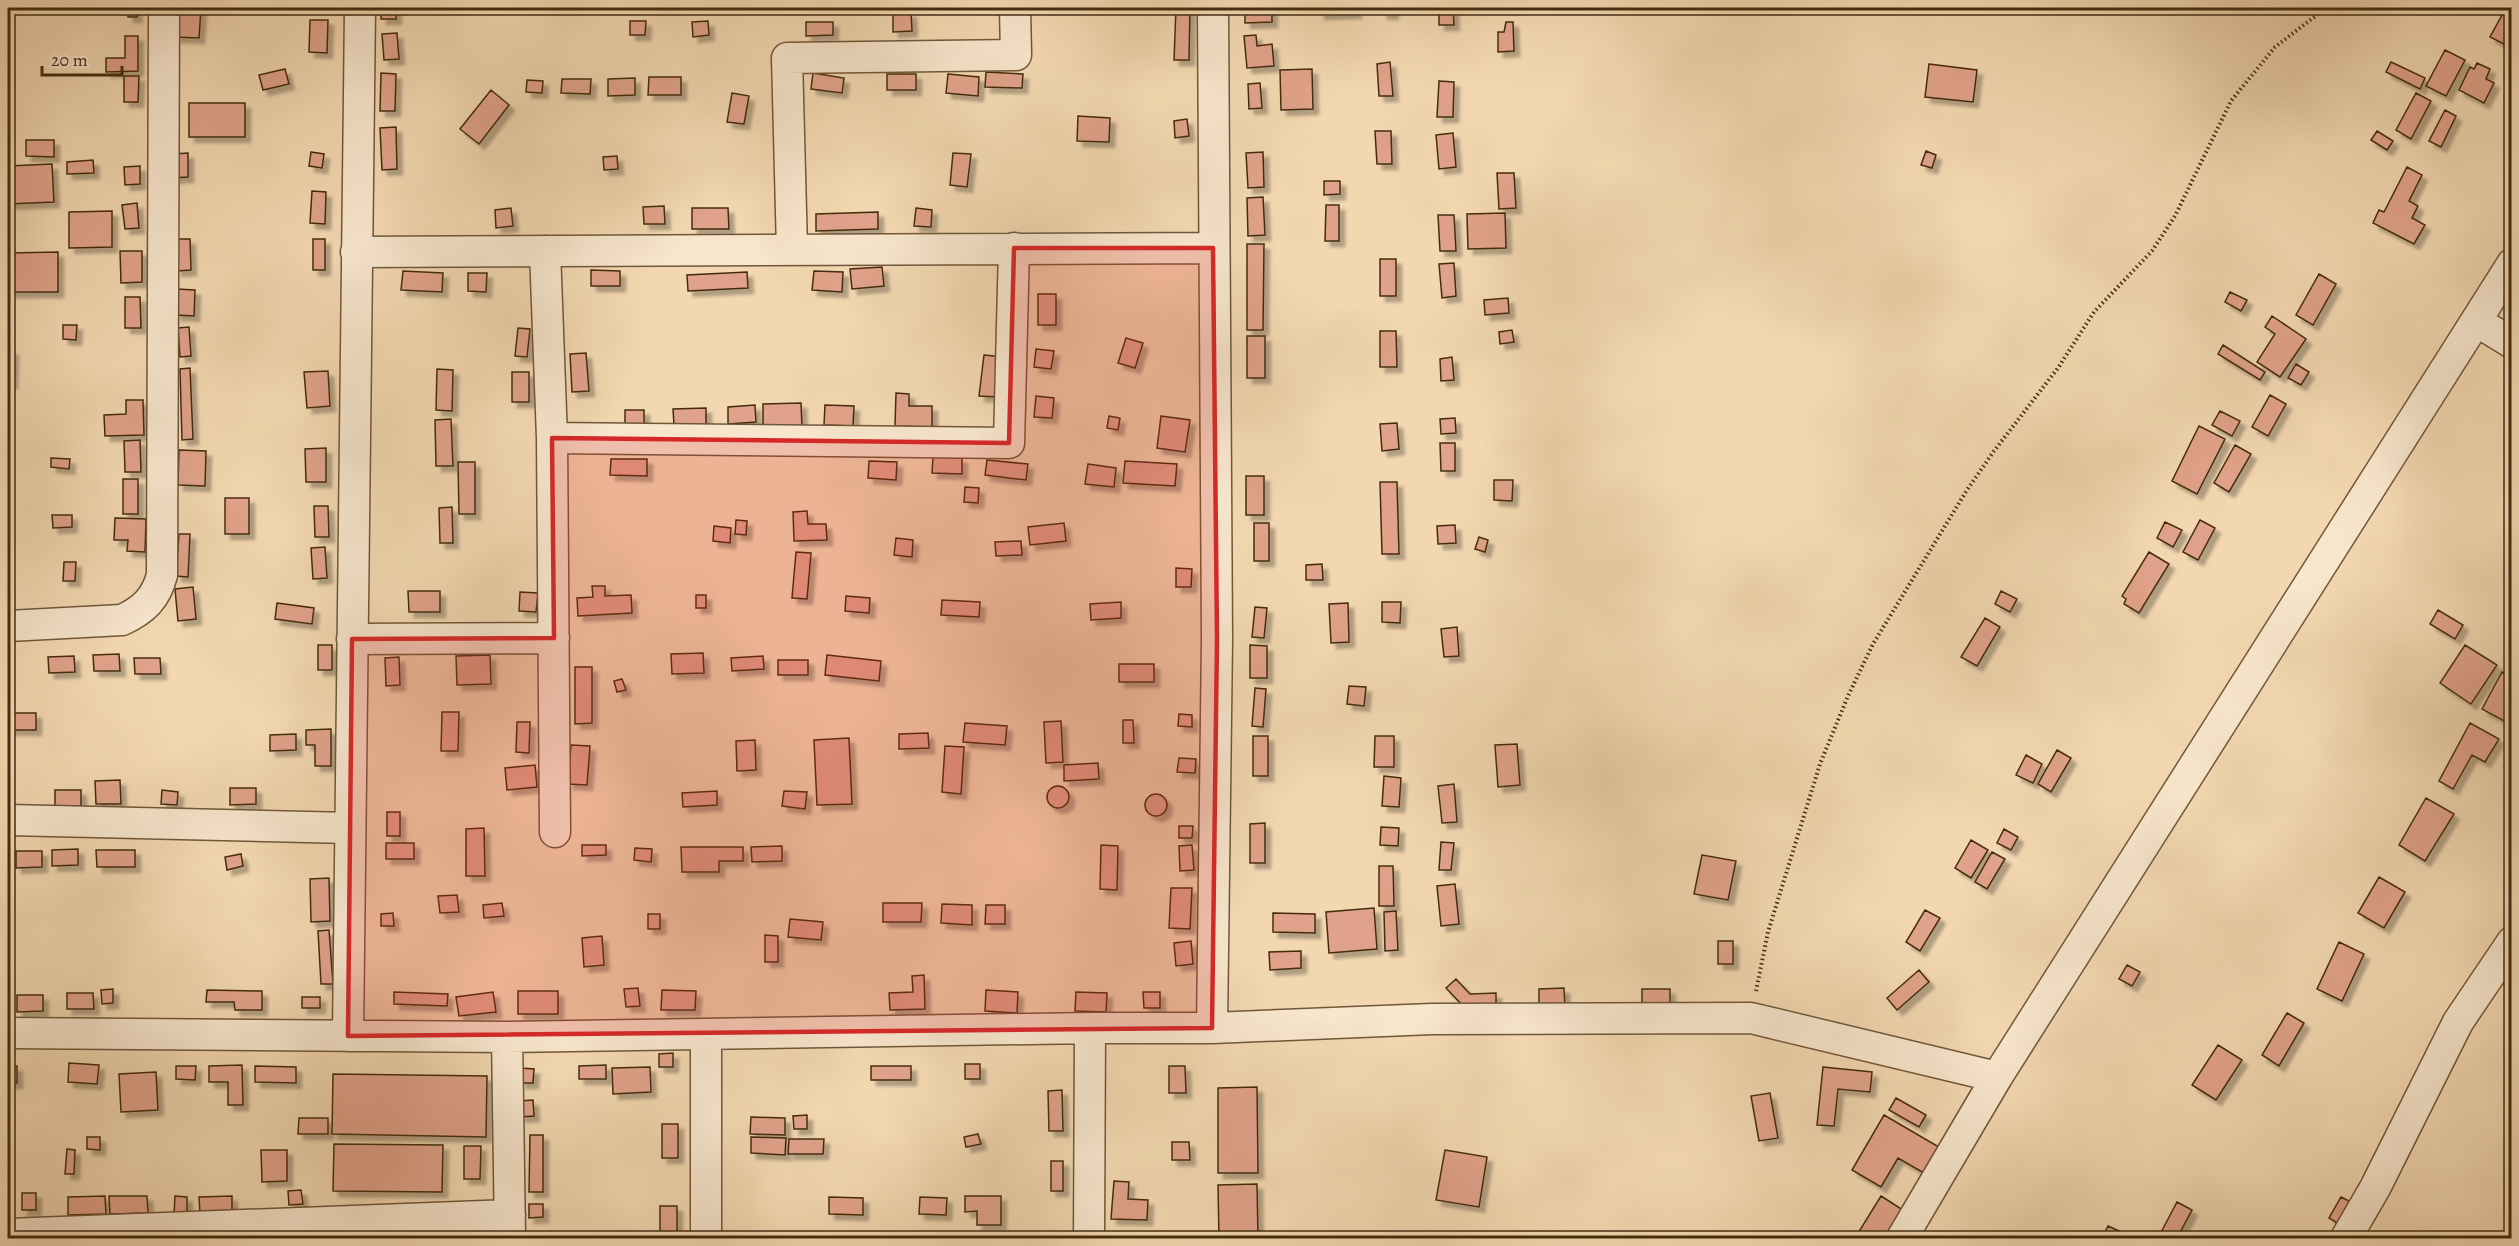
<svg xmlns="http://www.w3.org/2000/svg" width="2519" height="1246" font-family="Alegreya,serif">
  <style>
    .building { fill: #e0a28a; stroke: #442c11; stroke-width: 1.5; filter: url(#shadow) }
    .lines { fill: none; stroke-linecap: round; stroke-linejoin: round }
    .minor-casing { stroke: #705739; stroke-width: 33 }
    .path { stroke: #442c11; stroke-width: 4; stroke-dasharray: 1.5 3; stroke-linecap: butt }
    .minor { stroke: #f7e5cc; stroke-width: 30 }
    .marked { fill: #d62828; fill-opacity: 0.2; stroke: #d62828; stroke-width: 4.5; stroke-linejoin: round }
  </style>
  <defs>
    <filter id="shadow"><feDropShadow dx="5.5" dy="5.5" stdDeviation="1.5" flood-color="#0004"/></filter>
  </defs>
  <rect width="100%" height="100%" fill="#f2d7b0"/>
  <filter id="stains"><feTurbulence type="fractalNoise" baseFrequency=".00333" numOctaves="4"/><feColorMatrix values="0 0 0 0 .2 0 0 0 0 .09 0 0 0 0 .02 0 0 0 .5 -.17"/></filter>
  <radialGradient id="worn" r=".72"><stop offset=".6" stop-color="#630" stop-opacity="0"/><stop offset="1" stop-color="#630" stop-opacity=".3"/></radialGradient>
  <path class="building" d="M127,8H136L137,17H128Z
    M176,8H201L199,38L175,37Z
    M381,8H396V19H381Z
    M1176,8H1190L1189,60H1174Z
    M1245,8H1272V22L1245,23Z
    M1319,8H1356V13L1319,14Z
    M1382,8H1393V14H1382Z
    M1439,8H1453L1454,25H1439Z
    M2506,8L2512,10V39L2508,46L2490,37Z
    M911,12L912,31L893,32V13Z
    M310,20H328L327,53L309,52Z
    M630,21H646L645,35H630Z
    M708,21L709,35L693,37L692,22Z
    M806,22H833V35L806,36Z
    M1506,22H1513L1514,51L1498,52V32H1504Z
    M397,33L399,59L384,60L382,34Z
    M1256,35L1257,46L1272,44L1274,66L1247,68L1244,36Z
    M125,36H138V71L106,72V58H125Z
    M2445,50L2465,60L2446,96L2426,86Z
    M1390,62L1393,96H1379L1377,64Z
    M2391,62L2425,78L2420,89L2386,72Z
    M2477,63L2490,69L2486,79L2494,83L2484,103L2459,90L2470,67L2474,69Z
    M1929,64L1977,70L1973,102L1925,97Z
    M285,69L289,84L263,90L259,75Z
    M1312,69L1313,109L1281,110L1280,70Z
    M986,72L1023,74L1022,88L985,87Z
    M381,73L396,74L395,111H380Z
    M813,73L844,78L842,93L811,89Z
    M887,74H916V90H887Z
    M948,74L979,77L978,96L946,93Z
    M124,76H139L138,102H124Z
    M649,77H681V95H648Z
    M635,78V95L608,96V79Z
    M562,79H591L590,94L561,93Z
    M527,80L543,81L542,93L526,92Z
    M1439,81L1454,82L1453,117H1437Z
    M1260,83L1262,108L1249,109L1248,84Z
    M491,90L509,105L479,144L460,129Z
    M732,93L749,96L744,124L727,122Z
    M2416,93L2431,101L2411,139L2396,130Z
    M189,103H245V137H189Z
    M2445,110L2456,116L2441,147L2429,141Z
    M1078,116L1110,118L1109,142L1077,141Z
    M1187,119L1189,136L1175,138L1174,121Z
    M396,127L397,169L382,170L380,128Z
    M1375,131H1391L1392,164H1377Z
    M2377,131L2393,141L2387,150L2371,140Z
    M1453,133L1456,167L1439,169L1436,135Z
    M26,140H54V157L26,156Z
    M1926,151L1936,155L1932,168L1921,165Z
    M311,152L324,154L322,168L309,166Z
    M1263,152L1264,187L1248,188L1246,153Z
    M188,153V177L173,178V154Z
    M953,153L971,154L967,187L950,185Z
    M617,156L618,169L604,170L603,157Z
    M93,160L94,173L67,174V162Z
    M52,164L54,202L8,204V166Z
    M140,166V184L125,185L124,167Z
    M2407,167L2422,175L2409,201L2418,206L2412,218L2425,225L2414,244L2373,223L2379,210L2384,212Z
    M1497,173H1514L1516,208L1499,209Z
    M1324,181H1340V194L1324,195Z
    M312,191L326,192L325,224L310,223Z
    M1263,197L1265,235L1248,236L1247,198Z
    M137,203L139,228L125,229L122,205Z
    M1326,205H1339V241H1325Z
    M664,206L665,224H644L643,207Z
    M511,208L513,226L496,228L495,210Z
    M692,208H728L729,229H692Z
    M916,208L932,210L931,227L914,226Z
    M112,211V247L69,248V212Z
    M878,212V229L816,231V214Z
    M1505,213L1506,248L1468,249L1467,214Z
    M1438,215H1454L1456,251H1440Z
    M175,239H190L191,270L176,271Z
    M313,239H325V270H313Z
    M1247,244H1264L1263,330H1247Z
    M120,251H142V282L121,283Z
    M58,252V292H8V253Z
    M1380,259H1396V296H1380Z
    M1454,263L1456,296L1442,298L1439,264Z
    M882,267L884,286L852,289L850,269Z
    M591,270L620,271V286H591Z
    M403,271L443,273L442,292L401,290Z
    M814,271L843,272L842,292L812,290Z
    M747,272L748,288L688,291L687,275Z
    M468,273H487L486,292L468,291Z
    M2319,274L2336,284L2313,325L2296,315Z
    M176,289L195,290L194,316L175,315Z
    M2230,292L2247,300L2241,311L2225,302Z
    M1038,294H1056V325H1038Z
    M125,297H140L141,328H125Z
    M1508,298L1509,313L1485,315L1484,300Z
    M2272,316L2306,339L2280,377L2257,362L2275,334L2265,327Z
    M63,325H77L76,340L63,339Z
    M189,327L191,356L180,357L178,328Z
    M518,328L530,329L527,357L515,356Z
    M1512,330L1514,342L1500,344L1499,332Z
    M1380,331H1396L1397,367H1380Z
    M1247,336H1265V378H1247Z
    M1126,338L1143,343L1135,368L1118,363Z
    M2223,345L2265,372L2260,380L2218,354Z
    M1036,349L1054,351L1051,369L1034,367Z
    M8,350H13L12,383H8Z
    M586,353L589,391L572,392L570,354Z
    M984,355L1003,357L998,397L979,396Z
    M1452,357L1454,380L1441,381L1440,359Z
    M2296,364L2309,372L2301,385L2288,378Z
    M190,368L193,439L182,440L180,369Z
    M437,369L453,370L452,411L436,410Z
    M328,371L330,406L307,408L304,372Z
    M512,372H529V402H512Z
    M896,393L909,394V406H932V427L895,426Z
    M2270,395L2286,404L2268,436L2252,427Z
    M1036,396L1054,398L1052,418L1034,417Z
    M126,400H143L144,435L105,436L104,415L126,414Z
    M801,403L802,427H763V404Z
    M755,405L756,422L728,424V407Z
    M825,405L854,406L853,426L824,425Z
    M706,408V425H674L673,409Z
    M625,410H644V426L625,427Z
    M2220,411L2240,421L2232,436L2212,425Z
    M1109,416L1120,418L1118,430L1107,428Z
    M1161,416L1190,420L1185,452L1157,448Z
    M1455,418L1456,433L1441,434L1440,419Z
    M451,419L453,466H436L435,420Z
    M1397,423L1399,449L1382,451L1380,424Z
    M2199,426L2225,439L2197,494L2172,481Z
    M140,440L141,472H125L124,441Z
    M1440,443H1455V471H1441Z
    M2235,445L2251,454L2229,492L2214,483Z
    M326,448V482H306L305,449Z
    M179,450L206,451L205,486L178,485Z
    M933,457L962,458V474L932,473Z
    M51,458L70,459L69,469L51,467Z
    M611,459H647V476L610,475Z
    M987,460L1028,464L1026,480L985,475Z
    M869,461L897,462L896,480L868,478Z
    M1125,461L1177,464L1175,486L1123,483Z
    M458,462H475V514H459Z
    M1088,464L1116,468L1114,487L1085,484Z
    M1246,476H1264V515H1246Z
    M123,479H138V514H123Z
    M1494,480H1513L1512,501L1494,500Z
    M1380,482H1397L1399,554H1382Z
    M965,487L979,488L978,503L964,502Z
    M225,498H249V534H225Z
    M314,506H328L329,537H315Z
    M452,507L453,543H440L439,508Z
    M807,511L808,524H826L827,540L794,541L793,512Z
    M52,515H72V527L53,528Z
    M115,518L146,519L145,552L127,551L128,540H114Z
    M736,520L747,521L746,535L735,534Z
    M2200,520L2215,528L2198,560L2183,552Z
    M2165,522L2182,530L2173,547L2157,538Z
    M1064,523L1066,541L1030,545L1028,527Z
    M1254,523H1269V561H1254Z
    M1455,525L1456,543L1438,544L1437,526Z
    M714,526L731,528L730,543L713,541Z
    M179,534H190L188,577L176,576Z
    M1479,537L1488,540L1485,552L1475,549Z
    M896,538L913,540L912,557L894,555Z
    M1021,541L1022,555L996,556L995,542Z
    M325,547L327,578L313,579L311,548Z
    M796,552L811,553L807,599L792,598Z
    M2149,552L2169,564L2139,613L2124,604L2126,599L2122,596Z
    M64,562H76L75,581H63Z
    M1322,564L1323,580H1306V565Z
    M1176,568L1192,569L1191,587H1176Z
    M592,586H605V596L631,595L632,613L578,616L577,598L593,597Z
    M193,587L196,619L178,621L175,589Z
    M408,591H440V612H409Z
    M2001,591L2017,599L2010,612L1995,604Z
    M520,592L538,593L536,612L519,611Z
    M696,595H706V608H696Z
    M846,596L870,598L869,613L845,611Z
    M942,600L980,602L979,617L941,615Z
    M1121,602V618L1091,620L1090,604Z
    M1382,602H1401L1400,623L1382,622Z
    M277,603L314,608L312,624L275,619Z
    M1348,603L1349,642L1331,643L1329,604Z
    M1255,607L1267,608L1264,638L1252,637Z
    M2438,610L2463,625L2455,639L2430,624Z
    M1985,618L2000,627L1977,666L1961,657Z
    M1457,627L1459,656L1444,657L1441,629Z
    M318,645H332V670H318Z
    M1250,645L1267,646V678H1250Z
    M2465,645L2497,665L2471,704L2440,683Z
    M703,653L704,673L672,674L671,654Z
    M119,654L120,671H94L93,655Z
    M490,655L491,684L457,685L456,656Z
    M827,655L881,661L879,681L825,675Z
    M74,656L75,672L49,673L48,657Z
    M763,656L764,669L732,671L731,658Z
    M399,657L400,685L386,686L385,658Z
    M134,658H160L161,674H135Z
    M778,660H808V675H778Z
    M1119,664H1154V682H1119Z
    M575,667H592V723L575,724Z
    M2502,672L2512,678V712L2506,722L2482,709Z
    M622,679L626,690L617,692L614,681Z
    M1349,686L1366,687L1364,706L1347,704Z
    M1255,688L1266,689L1263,727L1252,726Z
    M442,712H459L458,751H441Z
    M8,713H36V730H8Z
    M1179,714L1192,715V727L1178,726Z
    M1123,720H1133L1134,743H1123Z
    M1061,721L1063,762L1046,763L1044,722Z
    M517,722H530L529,753L516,752Z
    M965,723L1007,726L1005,745L963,742Z
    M2470,723L2499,739L2485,762L2472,755L2453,789L2439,781Z
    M331,729V766H315V745H306V730Z
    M928,733L929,748L899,749V734Z
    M296,734V750L270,751V735Z
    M1253,736H1268V776H1253Z
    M1375,736H1394V767H1374Z
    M849,738L852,804L817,805L814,740Z
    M755,740L756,770L737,771L736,741Z
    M1517,744L1520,785L1498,787L1495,745Z
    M571,745L590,746L587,785L568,784Z
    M945,746L964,747L961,794L942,792Z
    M2057,750L2071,758L2051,792L2038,784Z
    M2026,755L2042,764L2033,783L2016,775Z
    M1179,758L1196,759L1195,773L1177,772Z
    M1098,763L1099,779L1064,781V765Z
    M535,765L537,787L507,790L505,768Z
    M1384,776L1401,778L1399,807L1382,806Z
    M120,780L121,804H96L95,781Z
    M1454,784L1457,822L1442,823L1438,786Z
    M1047 797a11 11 0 1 1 22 0a11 11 0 1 1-22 0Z
    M230,788H256V804L230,805Z
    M55,790H81V806L55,807Z
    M162,790L178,792L177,805L161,804Z
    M717,791V805L683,807L682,793Z
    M784,791L807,792L805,809L782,806Z
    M1145 805a11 11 0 1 1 22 0a11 11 0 1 1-22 0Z
    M2426,798L2454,814L2425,861L2399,845Z
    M387,812H400V836H387Z
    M1265,823V863H1250V824Z
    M1179,826H1193L1192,838H1179Z
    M1381,827L1399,828L1398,846L1380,845Z
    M484,828L485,876H466V829Z
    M2004,829L2018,837L2011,850L1997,843Z
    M1971,840L1988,850L1971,878L1955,868Z
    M1441,842L1454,843L1451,870H1439Z
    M386,843H414V859H386Z
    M582,845H606V855L582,856Z
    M1101,845L1118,846L1117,890L1100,889Z
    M1192,845L1194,870L1180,871L1179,846Z
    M782,846V861L752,862L751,847Z
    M681,847H743V861H719V872H682Z
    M635,848L652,849L651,862L634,860Z
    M78,849V865L52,866V850Z
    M96,850H135V867H97Z
    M16,851H42V867L16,868Z
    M1992,852L2005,859L1987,889L1975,882Z
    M241,854L243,866L227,870L225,857Z
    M1702,855L1736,861L1728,900L1694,894Z
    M1379,866H1393L1394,906H1379Z
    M2379,877L2405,892L2384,928L2358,913Z
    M329,878L330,921L311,922L310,879Z
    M1455,884L1459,924L1441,926L1437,886Z
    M1171,888H1192L1190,929L1169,928Z
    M457,895L459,912L440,913L438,896Z
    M502,903L504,916L484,918L483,905Z
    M883,903H922L921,922H883Z
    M942,904L972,905V925L941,923Z
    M986,905H1005V924H985Z
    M1374,908L1377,949L1329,953L1326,912Z
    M1925,910L1940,918L1920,951L1906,942Z
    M1396,911L1398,950L1385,951L1384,912Z
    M393,913L394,926H381V914Z
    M1273,913L1315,914V933L1273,932Z
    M648,914H660V929H648Z
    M790,919L823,922L821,940L788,937Z
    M329,930L333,984H321L318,931Z
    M765,935L778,936V962H765Z
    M602,936L604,965L584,967L582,938Z
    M1191,941L1193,964L1176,966L1174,943Z
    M1718,941H1733V964H1718Z
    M2339,942L2364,954L2342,1001L2317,989Z
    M1301,951V968L1270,970L1269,952Z
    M2127,965L2140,972L2132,986L2119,979Z
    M1919,970L1929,982L1897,1010L1887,998Z
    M924,975L925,1009L890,1010L889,993L913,992L912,976Z
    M1456,979L1470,994L1496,993V1006L1464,1007L1446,988Z
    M638,988L640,1006L626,1007L624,989Z
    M1564,988L1565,1007H1539V989Z
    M113,989V1003L102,1004L101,990Z
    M1642,989H1670V1005H1642Z
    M207,990L262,991V1010H235L234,1002H206Z
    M662,990L696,991L695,1010H661Z
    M986,990L1018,992L1017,1013L985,1011Z
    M518,991H558V1014H518Z
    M394,992L448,994L447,1006L394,1004Z
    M493,992L496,1012L459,1016L456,997Z
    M1076,992L1107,993L1106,1012L1075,1011Z
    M1143,992H1160V1008H1144Z
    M67,993H93L94,1009H67Z
    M17,995H43V1011L17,1012Z
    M302,997H320V1008H302Z
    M2287,1013L2304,1023L2279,1066L2262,1055Z
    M2218,1045L2242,1060L2216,1100L2192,1085Z
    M673,1053V1067H659V1054Z
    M69,1063L99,1065L97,1084L68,1082Z
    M965,1064H980V1079H965Z
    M242,1065L243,1105H228V1082H209V1066Z
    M606,1065V1079H579V1066Z
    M8,1066H17V1083H8Z
    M176,1066H196L195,1080L176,1079Z
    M255,1066L296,1067V1083L255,1082Z
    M871,1066H911V1080H871Z
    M1169,1066H1185L1186,1093H1169Z
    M650,1067L651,1092L613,1094L612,1068Z
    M1823,1067L1872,1072L1870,1092L1838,1089L1834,1126L1817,1125Z
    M520,1068L534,1069L533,1083H520Z
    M156,1072L158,1110L121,1112L119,1074Z
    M333,1074L487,1076L486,1137L332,1134Z
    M1257,1087L1258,1173H1218V1088Z
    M1062,1090L1063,1131H1049L1048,1091Z
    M1770,1093L1778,1138L1759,1141L1751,1096Z
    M1896,1098L1926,1115L1919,1127L1889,1110Z
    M533,1100L534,1116L520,1117L519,1101Z
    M807,1115V1129H794L793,1116Z
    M1884,1115L1944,1150L1929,1176L1898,1158L1881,1187L1852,1170Z
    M751,1117L785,1118V1135L750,1134Z
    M299,1118H328V1134H298Z
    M662,1124H678V1158H662Z
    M978,1134L981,1144L966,1147L964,1137Z
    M530,1135H543V1192H529Z
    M87,1137H100V1150L87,1149Z
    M751,1137L786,1138L785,1155L751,1153Z
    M789,1139H824L823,1154H788Z
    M1172,1142H1189L1190,1160H1172Z
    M334,1144L443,1145L442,1192L333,1191Z
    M464,1146H481L480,1179H464Z
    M67,1149L75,1150L74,1174H65Z
    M261,1150H287V1181L262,1182Z
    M1445,1150L1487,1157L1479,1207L1436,1200Z
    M1051,1161H1063V1191H1051Z
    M1114,1181L1129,1182L1128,1199L1148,1200L1147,1220L1111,1219Z
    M1257,1184L1258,1238H1219L1218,1185Z
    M301,1190L303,1204L289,1205L288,1191Z
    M22,1193H36V1210H22Z
    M105,1196L106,1214L68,1215V1197Z
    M109,1196H147L148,1213L110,1214Z
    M175,1196L187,1197V1216L174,1215Z
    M232,1196V1213L200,1214L199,1197Z
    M965,1196H1001V1225H977V1211L965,1212Z
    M1881,1196L1906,1212L1890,1238H1855Z
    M829,1197L863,1198V1215L829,1214Z
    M920,1197L947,1198L946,1215L919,1214Z
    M2341,1197L2355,1204L2342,1226L2329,1218Z
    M2177,1202L2192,1210L2177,1238H2158Z
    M529,1204H543V1217L529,1218Z
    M660,1206H677V1238H660Z
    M2108,1226L2135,1238H2102Z
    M1181,1234V1238H1164V1236Z
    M384,1235V1238H357V1236Z"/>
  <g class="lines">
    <defs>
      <path id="minor" d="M792,250L787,58L1016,55L1015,8
        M545,251L552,438L1009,443L1014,248
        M356,252L1213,248
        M2476,321L2512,343
        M552,438L555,832
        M8,626L122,620C144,610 156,598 162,575L164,8
        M352,639L554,638
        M8,820L350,828
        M1212,1028L1217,639L1213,8
        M8,1033L507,1037L1090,1028H1212L1432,1019L1751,1018L1997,1077
        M348,1036L360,8
        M507,1037L510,1238
        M8,1234L510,1215
        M706,1238V1035
        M1089,1238L1090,1028
        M1902,1238L1997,1077L2512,264
        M2346,1238L2375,1188L2458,1022L2512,942"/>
    </defs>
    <use href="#minor" class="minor-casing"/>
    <path class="path" d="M1756,991L1768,932L1820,764L1848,696L1873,644L1967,490L1994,451L2058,368L2094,312L2152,251L2175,216L2231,101L2275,47L2326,8"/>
    <use href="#minor" class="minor"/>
  </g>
  <path class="marked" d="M1014,248H1213L1217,639L1212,1028L348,1036L352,639L554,638L552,438L1009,443Z"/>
  <rect width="2519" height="1246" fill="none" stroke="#f2d7b0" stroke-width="30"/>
  <rect x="9" y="9" width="2501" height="1228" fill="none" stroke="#442c11" stroke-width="3"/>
  <rect x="15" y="15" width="2489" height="1216" fill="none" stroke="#442c11" stroke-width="1.5"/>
  <path d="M42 66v9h80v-9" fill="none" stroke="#442c11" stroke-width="3"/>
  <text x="51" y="66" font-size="18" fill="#442c11" stroke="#f7e5cc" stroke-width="4.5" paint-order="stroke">20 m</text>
  <rect width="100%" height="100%" filter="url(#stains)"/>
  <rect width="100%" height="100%" fill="url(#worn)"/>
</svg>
